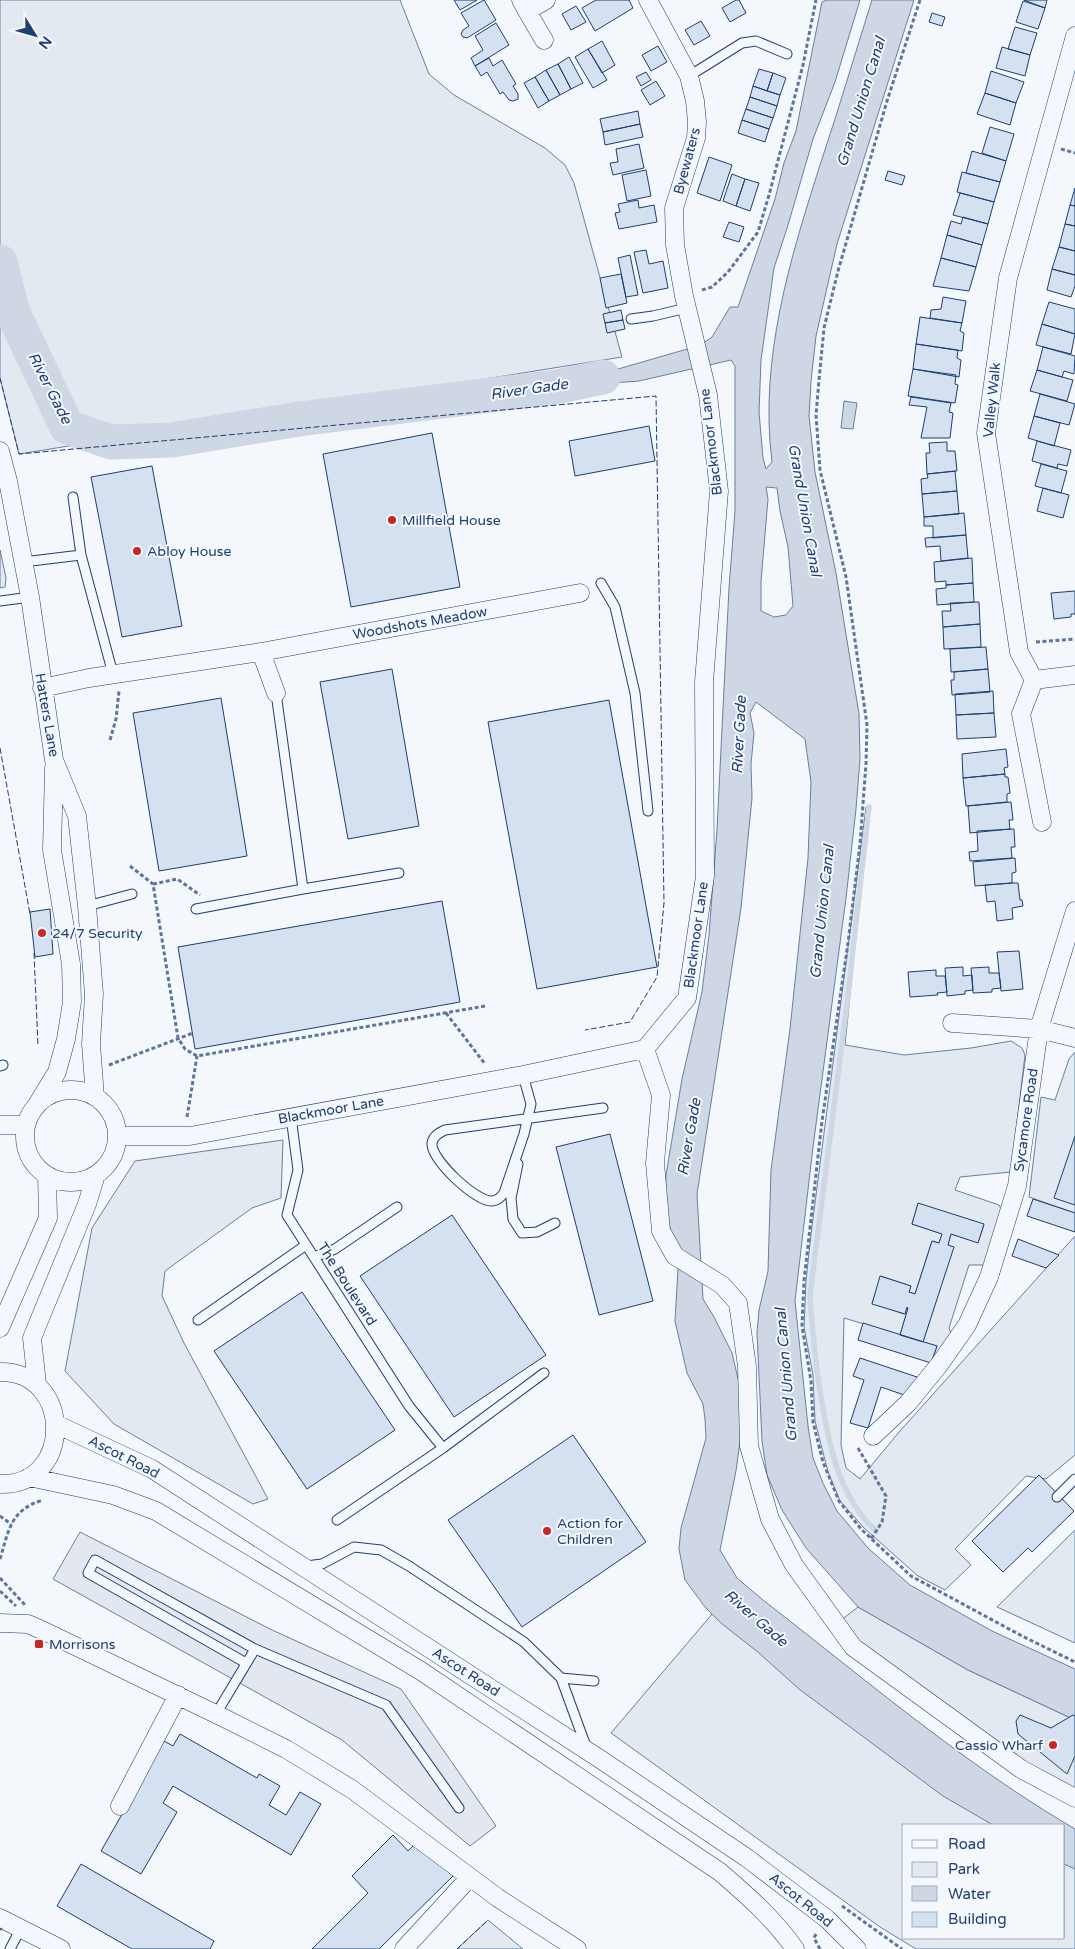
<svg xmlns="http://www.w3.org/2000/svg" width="1075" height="1949" font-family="'Varela Round',sans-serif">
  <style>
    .green { fill: #e3e9f0; stroke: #687fa3 }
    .parking { fill: #e3e8f0; stroke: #687fa3 }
    .water { fill: #cfd7e4; stroke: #687fa3; fill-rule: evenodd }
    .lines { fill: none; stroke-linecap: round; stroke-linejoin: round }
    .stream { stroke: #cfd7e4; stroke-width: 5.5 }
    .river { stroke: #cfd7e4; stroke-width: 35 }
    .building { fill: #d5e0f0; stroke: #1d3f73 }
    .lane-casing { stroke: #1d3f73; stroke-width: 11 }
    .street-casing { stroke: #1d3f73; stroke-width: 19 }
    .path { stroke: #5e769c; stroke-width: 3; stroke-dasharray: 4 2.5; stroke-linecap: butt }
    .lane { stroke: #f4f7fb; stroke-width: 9 }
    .street { stroke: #f4f7fb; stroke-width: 18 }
    .hedge { stroke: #2c6c60; stroke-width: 4; stroke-dasharray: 2.5 4; stroke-linecap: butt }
    .fence { stroke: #1d3f73; stroke-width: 1; stroke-dasharray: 6 2.5; stroke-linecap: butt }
    .poi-dot { fill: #c62828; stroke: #f4f7fb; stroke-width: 2 }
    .labels { text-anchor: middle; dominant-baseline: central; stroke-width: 4; stroke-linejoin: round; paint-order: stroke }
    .street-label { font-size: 14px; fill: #1d3f73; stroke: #f4f7fb }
    .poi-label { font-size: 14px; fill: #1d3f73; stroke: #f4f7fb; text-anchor: start }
    .water-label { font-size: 15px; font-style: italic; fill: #1d3f73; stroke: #f4f7fb }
  </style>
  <rect width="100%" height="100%" fill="#f4f7fb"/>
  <path class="green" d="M0,0H400L429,74L454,95L545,148L565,165L574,183L622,357L19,454L0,378Z
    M0,550L6,578L5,587L0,588Z
    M866,807H869L845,1045L904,1055L971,1048L1011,1041L1022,1048L1025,1055L1011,1172L960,1177L955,1190L999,1205L1002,1211L985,1265H969L949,1328L954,1341L931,1363L937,1346L923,1342L953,1247L948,1245L951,1234L978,1242L984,1225L918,1204L912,1224L942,1234L939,1243L932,1241L915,1294L909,1292L911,1286L881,1276L872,1303L904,1314L907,1307L908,1308L900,1335L844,1318L841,1445L846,1468L860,1479L900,1431L1075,1236V1455L1046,1479L1026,1476L955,1549L971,1565L945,1590L918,1576L864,1528L840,1501L828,1472L815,1421L813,1375L804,1327L806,1281L811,1234Z
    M1075,1052V1213L1029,1197L1041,1097L1055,1100L1069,1059Z
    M283,1140L281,1198L252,1208L165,1271L162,1296L184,1343L268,1499L253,1504L114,1424L65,1371L92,1228L135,1161Z
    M1075,1530V1643L997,1607Z
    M858,1607L968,1670L1075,1720V1792L1013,1757L857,1644L840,1621Z
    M713,1613L1001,1825H904V1938H1064V1859L1075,1865V1949H916L880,1927L611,1733Z
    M488,1920L523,1949H457Z"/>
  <path class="parking" d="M80,1532L270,1629L401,1689L496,1826L470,1846L342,1740L53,1579Z"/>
  <path class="water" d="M827,0H860L835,82L813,139L788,225L774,268L761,360L759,412L763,458L766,469L772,462C759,359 790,259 821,162C839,108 855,54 872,0H914L837,244L816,336L811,381L809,416L815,472L836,573L859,714L860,759L856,809L846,898L813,1147L795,1301L808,1426L813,1458L823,1483L837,1511L868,1548L910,1585L992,1631L1075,1669V1720L968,1670L858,1607L806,1548L782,1510L767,1475L762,1441L757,1332L759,1310L768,1271L771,1170L790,1029L808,858L811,782L805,739L756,702L750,713L754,733L751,764L752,798L741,908L697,1194L703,1299L714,1317L732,1353L740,1387L742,1427L736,1471L720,1550L737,1578L763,1600C865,1679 964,1764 1075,1829V1869L1064,1864V1825H993L943,1796L799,1689L759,1653L721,1623L705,1607L685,1580L679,1549L681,1528L706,1438L705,1419L703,1404L687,1373L675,1321L679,1252L673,1242L665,1203L666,1175L682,1079L702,992L709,935L717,830L729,588L735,511V366L731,360L639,381L556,387L701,345L712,337L730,307H738L775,199L784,163L796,131L822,2ZM766,487L777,488L780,511L788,547L793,606L786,615L774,617L761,611V581L768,499Z
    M844,401L857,403L853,429L841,428Z"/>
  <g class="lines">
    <path class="stream" d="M869,807L847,1003L810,1295C812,1327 815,1358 820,1391C828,1440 837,1495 876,1531"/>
    <path class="river" d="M0,262L13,313L67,427L111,442L172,440L299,419L556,387L603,377"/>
  </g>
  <path class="building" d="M454,0H477L460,10Z
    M484,0L496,20L467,38L463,37L461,34L463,30L469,26L461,13Z
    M596,0H629L633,8L595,31L582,8Z
    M736,0H739L746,13L730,22L722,8Z
    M1024,0H1047L1045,8Z
    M1023,1L1045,8L1038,29L1016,22Z
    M576,6L586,22L571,30L562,14Z
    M932,13L945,17L942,26L929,22Z
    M701,21L710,36L694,45L685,30Z
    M496,23L509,45L475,66L471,58L483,50L475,36Z
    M1015,27L1037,33L1030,55L1008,49Z
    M602,41L615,65L602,73L588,49Z
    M658,46L667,62L651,71L642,55Z
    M1002,47L1030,55L1025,76L996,68Z
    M588,49L607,80L593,88L575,57Z
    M569,57L583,83L571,89L558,64Z
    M489,58L493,66L502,60L516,84L513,86L518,94V99L513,101L509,100L503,92L500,94L487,72L481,76L475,66Z
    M558,64L571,89L560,95L546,70Z
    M759,69L773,73L767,91L753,86Z
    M546,70L560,95L549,101L535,77Z
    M991,71L1024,82L1016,103L985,93Z
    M646,72L651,80L641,86L636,77Z
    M773,73L786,78L780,95L767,91Z
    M535,77L549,101L538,108L524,83Z
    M656,81L665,96L650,105L641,90Z
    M753,86L780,95L777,106L750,97Z
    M985,93L1016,103L1010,125L977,114Z
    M750,97L777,106L773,118L746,109Z
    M746,109L773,118L769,129L742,120Z
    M638,111L640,124L603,132L600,119Z
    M742,120L769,129L765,142L738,133Z
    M640,124L643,137L605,145L603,132Z
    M990,127L1014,134L1006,161L982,153Z
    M639,144L644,168L613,175L610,163L618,162L616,149Z
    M972,151L1006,161L1000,182L966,173Z
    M709,157L732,165L720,201L697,193Z
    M646,170L651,196L627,201L622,175Z
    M888,171L905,176L902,185L885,180Z
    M962,172L1000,182L994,202L957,192Z
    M732,174L745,179L736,206L723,201Z
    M745,179L759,183L750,211L736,206Z
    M1075,188V206L1070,205Z
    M960,193L994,202L988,224L953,215Z
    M638,200L639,208L654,205L657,222L619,229L615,213L620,212L618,204Z
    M1070,205L1075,206V226L1065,224Z
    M963,217L988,224L982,245L947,235L951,221L961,224Z
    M729,222L744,227L739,242L723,237Z
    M1065,224L1075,226V251L1059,247Z
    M947,235L982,245L976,267L941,258Z
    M1059,247L1075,251V275L1052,269Z
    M646,250L649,264L663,261L668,288L643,293L634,252Z
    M630,255L638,295L626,297L618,258Z
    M941,258L976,267L969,291L933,286Z
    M1052,269L1075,275V286L1071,297L1047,290Z
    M621,274L627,303L606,308L600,278Z
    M943,297L966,301L962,323L930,318L931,310L941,309Z
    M1049,302L1075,309V334L1042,324Z
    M621,310L623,320L605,323L603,314Z
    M920,317L962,323L960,331L964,333L962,351L916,344Z
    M623,320L625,329L607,333L605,323Z
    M1042,324L1075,334L1071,354L1036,345Z
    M916,344L958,350L957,358L961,360L959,377L913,369Z
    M1043,347L1075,356L1074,374L1064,371L1062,377L1037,370Z
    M913,369L956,375L955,384L958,385L955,403L908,396Z
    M1037,370L1073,380L1067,401L1030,391Z
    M1040,394L1075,404L1069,425L1034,416Z
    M911,397L951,403L949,412L953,413L950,438H921L927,407L909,405Z
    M1034,416L1060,423L1054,446L1028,438Z
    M649,426L655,461L575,476L569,441Z
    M432,433L460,587L351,607L323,454Z
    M1037,441L1071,450L1067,466L1058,464L1057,468L1032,461Z
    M947,442V451H955L957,471L927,474L926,453H930L929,443Z
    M1041,464L1067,471L1061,493L1035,486Z
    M152,466L182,626L122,637L91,477Z
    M955,471L957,491L922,494L921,479L928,478L927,474Z
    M1043,488L1069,495L1063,518L1037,511Z
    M957,491L959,514L924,517L922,494Z
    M964,513L966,535L933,538V526H924V517Z
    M966,535L968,558L941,561L940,546L926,547L925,538Z
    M972,558L973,583L946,585V581L935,582L934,562Z
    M973,583L974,602L937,605L936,589L946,588V585Z
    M1075,591V614H1071V617L1054,619L1051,593Z
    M979,602L980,624L943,627L942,611H951L950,603Z
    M980,624L981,647L944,649L943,627Z
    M986,647L988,669L951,672L950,649Z
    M392,669L419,826L348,839L320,682Z
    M988,669L990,692L952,695L951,680H954V672Z
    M993,691L994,713L956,715L955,694Z
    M221,698L247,856L159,871L133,713Z
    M609,700L657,967L537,989L488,722Z
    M994,713L996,737L957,739L956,715Z
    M1006,749L1008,767L1004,768L1005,774L963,778L962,754Z
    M1005,774V777H1008L1010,793L1007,794V802L966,806L963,778Z
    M1011,802L1013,820H1009L1010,829L970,833L968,806Z
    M1014,829L1015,847H1011L1012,858L970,861L969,852L978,851L977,831Z
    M1015,858L1016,872L1012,873V883L975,886L973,862Z
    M1012,883H1018L1020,900H1022L1023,906L1012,908L1013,919L997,921L995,901L987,902L985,885Z
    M442,901L460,1002L195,1049L178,947Z
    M50,909L53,954L35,957L30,912Z
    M1019,951L1023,989L1001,991L997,952Z
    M963,967V976L972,975L973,990L965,991V994L947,996L945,968Z
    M989,967V973H999L1001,988L992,989V992L973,993L971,968Z
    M936,970V976H945L947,992L937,993L938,995L910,997L908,972Z
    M610,1134L653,1301L599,1315L556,1147Z
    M1075,1136V1205L1054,1198Z
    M1033,1199L1075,1213V1232L1027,1216Z
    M918,1203L984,1224L978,1243L951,1234L948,1245L954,1247L923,1342L900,1335L908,1308L907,1307L905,1314L872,1304L880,1276L911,1286L909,1292L915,1294L932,1241L939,1243L942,1234L912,1224Z
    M452,1215L546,1355L454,1417L360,1276Z
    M1018,1239L1059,1255L1046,1268L1012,1256Z
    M302,1292L395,1430L307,1489L214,1351Z
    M863,1323L937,1346L931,1363L858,1340Z
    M860,1358L917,1377L910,1397L881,1387L868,1428L850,1423L864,1380L853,1376Z
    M573,1435L646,1542L522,1627L448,1520Z
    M1039,1475L1074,1511L1032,1552L1028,1548L1003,1572L972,1541Z
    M1020,1715L1051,1728L1073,1715L1075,1716V1756L1067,1774L1018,1734L1016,1721Z
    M180,1734L257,1778L259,1774L280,1786L269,1805L286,1815L300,1792L321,1804L291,1855L173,1786L163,1803L177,1812L141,1874L101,1851L164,1741L173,1746Z
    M393,1835L408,1851L416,1843L434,1858L453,1876L379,1949H312L368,1893L352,1876Z
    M81,1864L214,1941L210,1949H132L57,1906Z"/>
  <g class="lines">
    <defs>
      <path id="lane" d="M689,76L742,43L756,41L787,54
        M631,319L653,316L687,308
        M73,497L81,555
        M23,562L81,555L113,674
        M601,583L615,607L635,693L648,811
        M0,601L30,597
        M276,693L303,889L399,873
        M87,906L132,894
        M196,909L303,889
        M0,1066L3,1065
        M523,1075L531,1104L524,1134L504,1193C501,1197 497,1201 492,1201C476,1202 430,1159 432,1143C433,1136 439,1133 445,1130L603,1108
        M291,1117L298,1170L287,1215L409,1406L443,1448
        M518,1164L511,1198L513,1219L522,1233L537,1232L555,1223
        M314,1257L335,1249L397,1207
        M198,1320L306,1245
        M1057,1497L1075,1479
        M337,1520L443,1448L544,1373
        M306,1566L322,1564L354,1547L381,1550L409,1566L524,1642L561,1678L587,1749
        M246,1663L88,1573L95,1560L255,1649
        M561,1678L594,1681
        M216,1714L255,1649L386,1705L459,1808
        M10,1949L21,1928"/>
      <path id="street" d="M521,0L527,11L546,0
        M527,11L544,40
        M0,451L8,481L30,597L54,760L77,816L87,906L94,994L91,1044L95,1097
        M261,652L276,693
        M1034,680L1075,675
        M42,688L89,678L261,652L580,593
        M1042,822L1021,714L1034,680L1019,652L986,433L1008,278L1075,36
        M952,1023L1039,1029L1075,1038
        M645,1049L661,1095L655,1163L661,1231L675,1256L722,1285L738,1303L747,1366L749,1446L770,1519L794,1565L853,1647L1021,1769L1075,1798
        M25 1136a46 46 0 1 1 92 0a46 46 0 1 1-92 0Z
        M38,1103L57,1072L66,1039L72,1002L71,964L52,850L54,768
        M0,1125H26
        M117,1136H190L523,1075L645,1049L687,998L705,876L704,682L719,491L708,395L684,296L675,245L674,208L696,138L697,122L695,101L689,76L648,0
        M0,1328L48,1218L47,1175
        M0,1372C73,1371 74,1486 0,1484
        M37,1384L32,1338L87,1204L96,1175
        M56,1424L152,1469L600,1759L747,1858L827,1919L857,1949
        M873,1436L908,1403L939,1365L967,1325L989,1277L1017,1186L1039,1029L1075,911
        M29,1477L113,1495L156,1511L421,1671L720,1872C748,1896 774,1919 795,1949
        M0,1623L28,1624L44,1631L224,1718L286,1749L314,1766L353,1790L498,1898L577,1949
        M120,1806L178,1695
        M0,1918L61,1949
        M404,1949L470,1877"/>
    </defs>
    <use href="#lane" class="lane-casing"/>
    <use href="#street" class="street-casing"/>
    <path class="path" d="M920,0L887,101L838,271L824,328L819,380L816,415L820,470L846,577L867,725L866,764L860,844L848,943L822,1121L804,1281L802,1326L811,1381L813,1422L823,1462L839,1501L861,1529L911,1576L1022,1636L1075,1662
      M1061,149L1075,153
      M702,290L712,287L728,272L758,232L769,195L803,65L816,0
      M1036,642L1075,639
      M110,740L116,719L119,691
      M130,866L153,884L178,1038L185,1049L197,1056L485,1006
      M153,884L177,879L200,895
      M446,1013L485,1064
      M109,1065L193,1033
      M187,1117L197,1056
      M858,1448L886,1496L882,1522L871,1539
      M0,1516L11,1524
      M0,1559C9,1530 10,1510 43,1500
      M0,1578L25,1605
      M0,1591L16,1606
      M842,1906L902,1949
      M816,1934L814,1938L820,1949"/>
    <use href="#lane" class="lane"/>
    <use href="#street" class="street"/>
    <path class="hedge" d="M0,1929L1,1930"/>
    <path class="fence" d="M0,378L19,454L656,396L664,903L657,977L630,1022L585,1030
      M0,748L30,914
      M34,953L38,1046
      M457,1949L488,1920"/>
  </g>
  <g class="poi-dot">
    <circle cx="392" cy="520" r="5"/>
    <circle cx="137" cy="551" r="5"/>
    <circle cx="42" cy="933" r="5"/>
    <circle cx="547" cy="1531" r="5"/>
    <rect x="34" y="1639" width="10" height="10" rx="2.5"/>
    <circle cx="1053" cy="1745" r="5"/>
  </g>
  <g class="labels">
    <g class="street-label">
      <text transform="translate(687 161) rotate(-75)">Byewaters</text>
      <text transform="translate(992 400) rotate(-84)">Valley Walk</text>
      <text transform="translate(711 442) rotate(-97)">Blackmoor Lane</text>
      <text transform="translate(420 623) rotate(-10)">Woodshots Meadow</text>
      <text transform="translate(47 715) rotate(80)">Hatters Lane</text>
      <text transform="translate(696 935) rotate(-82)">Blackmoor Lane</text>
      <text transform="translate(331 1110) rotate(-10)">Blackmoor Lane</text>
      <text transform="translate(1026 1120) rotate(-82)">Sycamore Road</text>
      <text transform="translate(347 1284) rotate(57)">The Boulevard</text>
      <text transform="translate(124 1457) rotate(27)">Ascot Road</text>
      <text transform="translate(466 1672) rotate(33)">Ascot Road</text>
      <text transform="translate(801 1900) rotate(39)">Ascot Road</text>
    </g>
    <g class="poi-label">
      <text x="402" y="520">Millfield House</text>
      <text x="147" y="551">Abloy House</text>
      <text x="52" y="933">24/7 Security</text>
      <text x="557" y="1523">Action for<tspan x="557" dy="16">Children</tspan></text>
      <text x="49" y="1644">Morrisons</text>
      <text x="1043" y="1745" text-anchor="end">Cassio Wharf</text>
    </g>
    <g class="water-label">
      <text transform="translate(861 102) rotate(-73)">Grand Union Canal</text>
      <text transform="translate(50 388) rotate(63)">River Gade</text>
      <text transform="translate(529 389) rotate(-8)">River Gade</text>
      <text transform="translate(805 510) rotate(80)">Grand Union Canal</text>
      <text transform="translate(739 735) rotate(-87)">River Gade</text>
      <text transform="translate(822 912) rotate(-84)">Grand Union Canal</text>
      <text transform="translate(689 1137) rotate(-80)">River Gade</text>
      <text transform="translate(786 1375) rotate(-95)">Grand Union Canal</text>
      <text transform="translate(756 1618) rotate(41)">River Gade</text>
    </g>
  </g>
  <rect x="902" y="1824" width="162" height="115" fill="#f4f7fb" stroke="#9eadc5"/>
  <rect x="912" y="1840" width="25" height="8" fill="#f4f7fb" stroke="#9eadc5"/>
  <text x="948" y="1849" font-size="15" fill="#1d3f73">Road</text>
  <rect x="912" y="1862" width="25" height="15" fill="#e3e9f0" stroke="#9eadc5"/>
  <text x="948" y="1874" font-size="15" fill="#1d3f73">Park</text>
  <rect x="912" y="1886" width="25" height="15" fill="#cfd7e4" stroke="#9eadc5"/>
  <text x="948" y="1899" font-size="15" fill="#1d3f73">Water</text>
  <rect x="912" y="1912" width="25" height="15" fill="#d5e0f0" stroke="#9eadc5"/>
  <text x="948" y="1924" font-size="15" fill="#1d3f73">Building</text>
  <g transform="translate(35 35) rotate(127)" stroke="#f4f7fb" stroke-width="4" paint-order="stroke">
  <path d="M0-4L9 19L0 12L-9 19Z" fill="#1d3f73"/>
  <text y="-8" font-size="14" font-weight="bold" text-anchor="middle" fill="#1d3f73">N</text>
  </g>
</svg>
